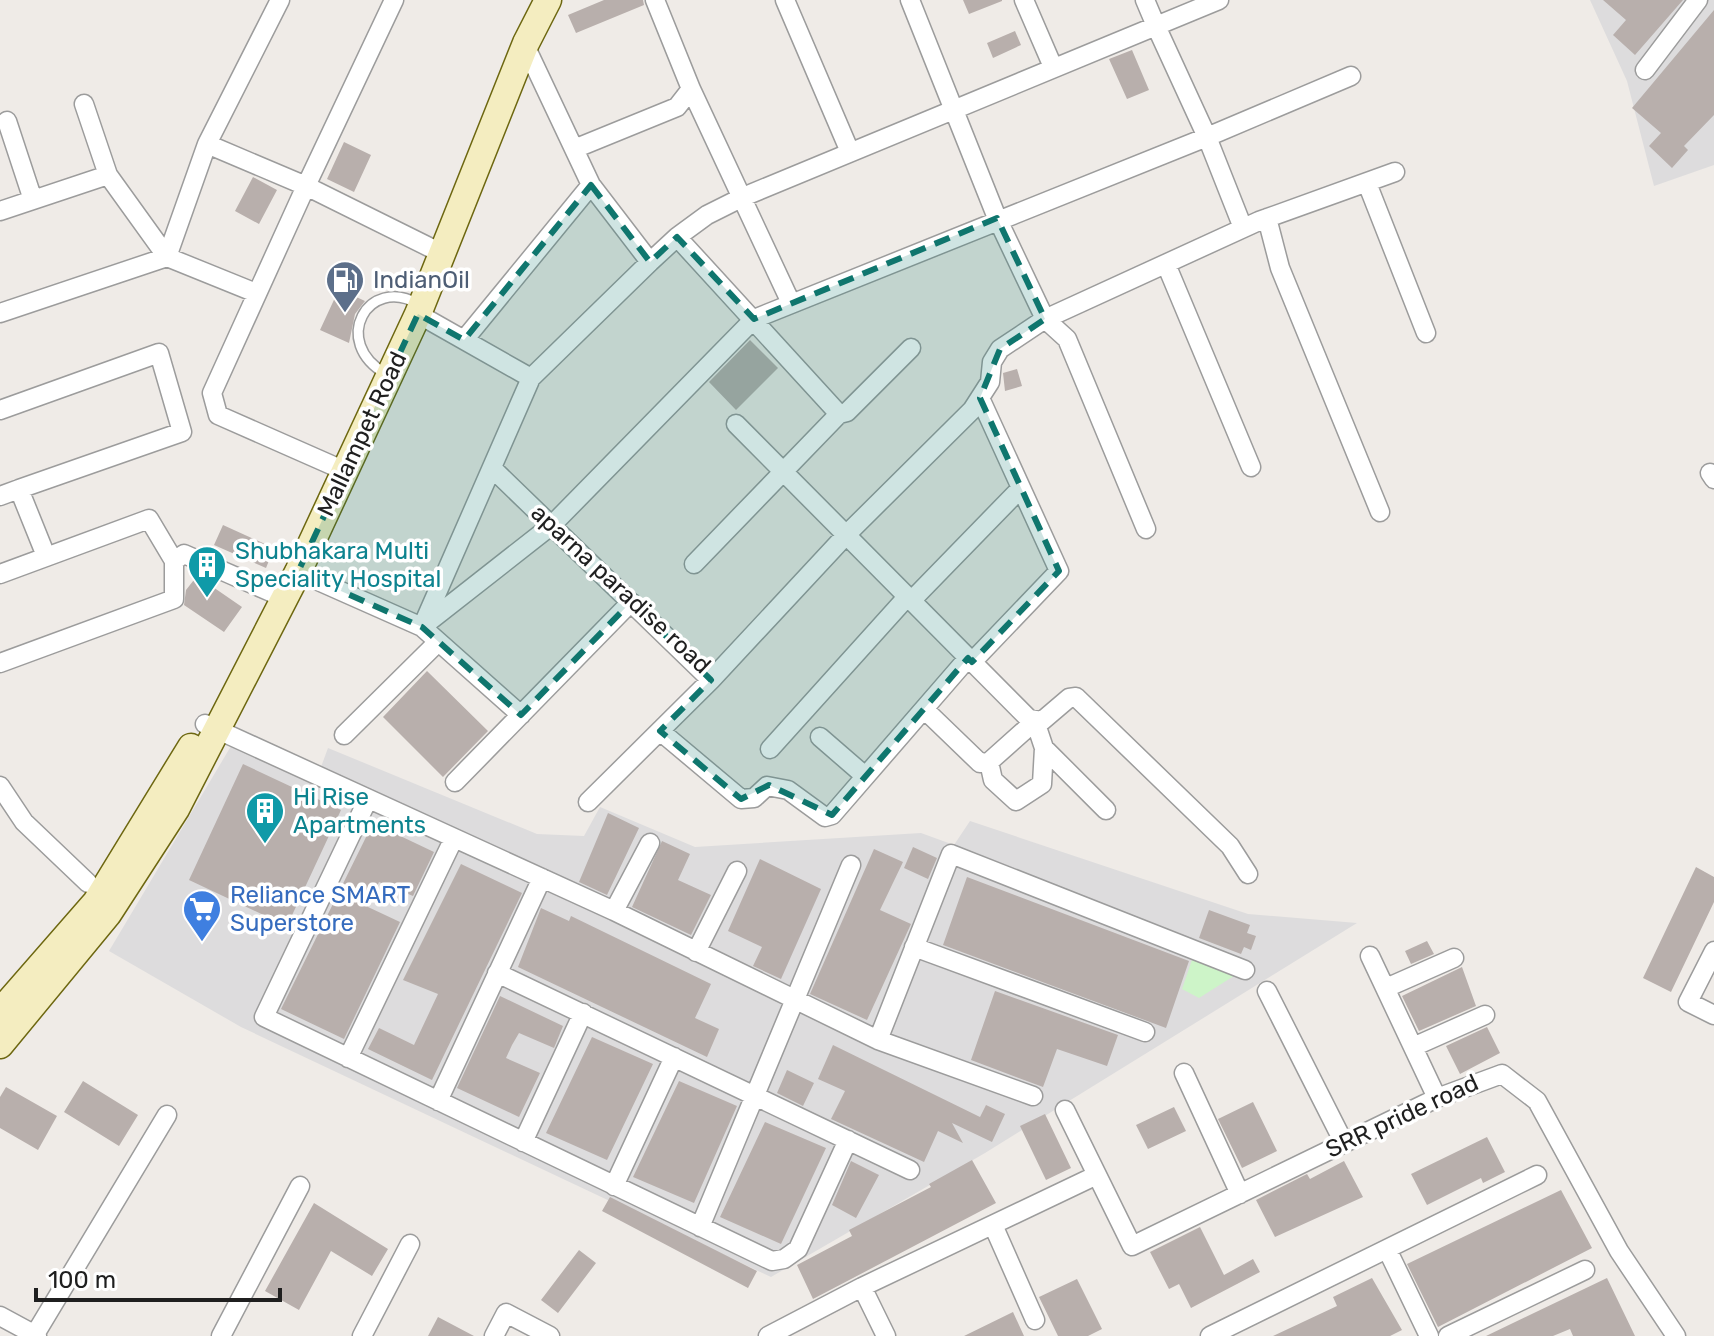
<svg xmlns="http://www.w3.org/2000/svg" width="1714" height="1336" font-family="Rubik,sans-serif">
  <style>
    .residential { fill: #dddcdd }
    .park { fill: #cdf4c8 }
    .building { fill: #b8afac }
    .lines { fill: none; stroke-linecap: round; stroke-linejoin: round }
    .lane-casing { stroke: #9c9c9c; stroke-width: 12 }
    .street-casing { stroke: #9c9c9c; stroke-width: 21 }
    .secondary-casing { stroke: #6d6710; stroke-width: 29 }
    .lane { stroke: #fff; stroke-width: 9 }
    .street { stroke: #fff; stroke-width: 18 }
    .secondary { stroke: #f4edc0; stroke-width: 26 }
    .marked { fill: #0f766e; fill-opacity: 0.2; stroke: #0f766e; stroke-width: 6; stroke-dasharray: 16 10; stroke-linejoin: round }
    .labels { text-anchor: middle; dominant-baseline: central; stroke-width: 7; stroke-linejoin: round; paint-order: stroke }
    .service-label { font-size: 24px; fill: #4e5e75; stroke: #fff; text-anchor: start }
    .street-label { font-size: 24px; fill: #1f1f1f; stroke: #fff }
    .culture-label { font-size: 24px; fill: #0d838f; stroke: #fff; text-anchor: start }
    .shop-label { font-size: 24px; fill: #366cbe; stroke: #fff; text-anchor: start }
  </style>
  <rect width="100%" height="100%" fill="#efebe7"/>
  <path class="residential" d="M1590,0H1714V165L1654,186L1627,81Z
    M240,731L321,767L328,748L537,834L584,836L600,807L695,847L921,833L954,845L970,821L1248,914L1357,923L985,1153L771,1277L241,1027L109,951Z"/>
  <path class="park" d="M1192,960L1237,974L1199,998L1182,989Z"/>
  <path class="building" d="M604,0H643L644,5L576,33L568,15Z
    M963,0H1002V1L969,14Z
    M1603,0H1683L1635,55L1613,35L1626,20Z
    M1714,10V115L1684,146L1688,150L1672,168L1649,146L1661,133L1632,108Z
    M1015,31L1021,45L993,58L987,43Z
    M1132,50L1149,90L1127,99L1109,59Z
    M344,142L371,155L354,192L327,179Z
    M253,177L277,190L259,224L235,211Z
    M339,289L365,301L355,314L349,343L320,330Z
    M750,340L778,368L736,410L709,382Z
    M1017,369L1022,386L1005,391L1003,373Z
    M223,525L274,548L266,568L214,545Z
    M197,576L242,607L224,632L184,605L186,590Z
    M427,671L488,731L443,777L383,717Z
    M243,764L341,810L287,926L189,880Z
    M608,813L639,828L607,895L579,882Z
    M373,823L434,852L413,896L379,882L368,907L400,922L344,1039L281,1009Z
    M662,841L690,854L678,880L711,895L691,935L632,907Z
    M913,847L937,858L928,879L904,868Z
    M874,849L903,862L880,910L911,924L867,1020L810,994Z
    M760,859L821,889L781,979L753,966L762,947L728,931Z
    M461,864L522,893L432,1080L368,1049L379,1028L414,1045L438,994L403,980Z
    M1696,867L1714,877V902L1671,992L1643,978Z
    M967,877L1189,961L1166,1028L943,945Z
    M541,908L569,921L571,916L711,984L695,1018L719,1029L707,1057L518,967Z
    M1209,910L1250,925L1247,933L1256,936L1251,950L1244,947L1241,954L1199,938Z
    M1427,941L1434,954L1411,964L1405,951Z
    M1462,967L1476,1006L1419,1031L1402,996Z
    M995,991L1118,1035L1107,1066L1057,1049L1043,1087L971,1060Z
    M500,996L563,1026L554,1048L519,1033L512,1045L506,1058L540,1073L519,1117L457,1088Z
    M1487,1027L1500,1053L1460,1074L1446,1046Z
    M592,1037L653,1064L607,1160L546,1133Z
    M833,1045L980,1117L986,1105L1005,1114L992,1142L952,1123L963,1143L938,1131L924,1162L831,1119L845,1091L818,1079Z
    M787,1070L814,1083L803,1106L777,1093Z
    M83,1081L138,1115L119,1146L64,1112Z
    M679,1081L737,1106L694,1203L633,1177Z
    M6,1087L57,1116L38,1150L0,1128V1097Z
    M1253,1102L1277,1151L1242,1168L1218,1119Z
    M1174,1107L1186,1131L1148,1149L1136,1125Z
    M1045,1114L1071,1168L1046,1180L1020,1126Z
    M765,1122L826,1148L781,1244L720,1217Z
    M1487,1137L1505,1172L1483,1183L1481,1178L1427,1205L1411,1174Z
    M972,1160L996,1203L813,1299L797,1265L852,1236L849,1230L931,1187L929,1184Z
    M851,1161L879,1175L856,1218L832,1205Z
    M1344,1161L1363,1197L1275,1237L1256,1200L1307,1174L1310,1179Z
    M1561,1190L1592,1248L1438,1327L1407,1264Z
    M610,1197L757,1271L748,1288L602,1211Z
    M314,1203L388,1249L372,1276L331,1251L299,1310L265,1291Z
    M1200,1227L1224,1275L1253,1259L1260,1272L1191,1308L1179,1284L1169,1289L1150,1252Z
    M579,1250L596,1263L558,1313L541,1300Z
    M1372,1278L1402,1330L1390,1336H1273L1337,1306L1333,1297Z
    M1607,1278L1635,1336H1573L1570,1329L1553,1336H1486Z
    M1077,1279L1102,1329L1088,1336H1058L1039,1297Z
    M1013,1312L1024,1336H964Z
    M438,1317L474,1336H428Z"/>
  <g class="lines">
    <defs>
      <path id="lane" d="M386,374C330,342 368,275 418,304"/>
      <path id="street" d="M394,0L306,186L431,248
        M785,0L850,152
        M910,0L997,218L1045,319L1067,339L1146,529
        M1024,0L1053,67
        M1145,0L1156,26L1219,0
        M523,41L591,185L650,262L677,237L839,414L847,412L911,348
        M1645,70L1698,0
        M691,89L791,303
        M7,121L33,200
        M207,144L280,0
        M574,149L677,107L691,89L655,0
        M108,175L167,257L256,293
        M1367,183L1426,333
        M0,211L108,175L84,104
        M1267,218L1280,268L1380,512
        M677,237L707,215L743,197L1156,26L1207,137L1351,76
        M1166,264L1251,467
        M0,313L167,257L207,144L306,186L212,393L218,415L345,471
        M418,314L531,378
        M464,340L591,185
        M0,410L159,353L182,432L19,489
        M736,424L1029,719L1042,721L1069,698L1076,697L1230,846L1248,874
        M493,469L711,680L846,535L972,410L990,382L992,362L1000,349L1045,319L1259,221L1395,172
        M1710,473L1714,479
        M0,496L19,489L46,556
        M694,564L839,414
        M298,572L422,627L531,378L650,262
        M0,574L149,519L174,561
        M911,601L1020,489
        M972,662L1059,571L980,398
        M0,663L174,599V561L184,554L273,593
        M924,709L980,763L989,762L1035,721L1044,748L1106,810
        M521,715L422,627L552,525L754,319L1207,137L1243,228
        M205,724L614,911L878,1040L1033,1096
        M660,731L741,799L754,798L767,786L788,790L825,817L832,815L968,658
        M344,735L438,642
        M820,737L865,776
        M770,749L907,597
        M989,762L993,780L1016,801L1042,784L1044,748
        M455,782L631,602
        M0,786L24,822L88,883
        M368,799L264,1017L772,1261L784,1259L798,1249L848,1140
        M588,802L711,680
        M614,911L650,843
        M914,947L1145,1032
        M1714,951L1688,1002L1714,1015
        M696,952L737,871
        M1370,956L1437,1098
        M497,973L910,1170
        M1386,988L1454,958
        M1267,991L1344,1143
        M878,1040L951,854L1245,970
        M1413,1047L1485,1015
        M348,1058L454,838
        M1184,1073L1240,1194
        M438,1101L542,878
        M1065,1110L1132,1246L1437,1098L1502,1074L1537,1101L1619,1251L1676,1336
        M523,1142L583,1013
        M614,1186L674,1057
        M993,1225L1035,1320
        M700,1227L851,865
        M1387,1249L1429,1336
        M862,1287L886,1336
        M0,1316L37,1336
        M34,1336L167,1115
        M221,1336L300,1186
        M362,1336L410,1244
        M494,1336L506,1313L550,1336
        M768,1336L862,1287L1097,1175
        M1210,1336L1537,1175
        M1448,1336L1585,1270"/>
      <path id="secondary" d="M0,1012L96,902L191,747
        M0,1045L108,914L176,809L298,572L418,314L526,43L548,0"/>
    </defs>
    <use href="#lane" class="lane-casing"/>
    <use href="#street" class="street-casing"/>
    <use href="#secondary" class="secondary-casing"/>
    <use href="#lane" class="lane"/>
    <use href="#street" class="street"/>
    <use href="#secondary" class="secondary"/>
  </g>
  <path class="marked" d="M591,185L650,262L677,237L754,319L997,218L1045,319L1000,349L980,398L1059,571L972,662L968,658L832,815L769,785L741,799L660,731L711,680L631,602L521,715L422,627L298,572L418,314L464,340Z"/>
  <defs>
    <symbol id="fuel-pin" viewBox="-11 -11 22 30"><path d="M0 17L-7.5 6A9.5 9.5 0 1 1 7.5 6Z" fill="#5c6f8a" stroke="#fff"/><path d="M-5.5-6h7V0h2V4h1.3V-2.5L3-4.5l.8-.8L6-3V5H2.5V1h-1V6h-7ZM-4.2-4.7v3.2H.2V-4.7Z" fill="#fff"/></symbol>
    <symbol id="building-pin" viewBox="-11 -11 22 30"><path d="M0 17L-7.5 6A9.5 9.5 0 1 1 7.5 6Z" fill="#0f9aa8" stroke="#fff"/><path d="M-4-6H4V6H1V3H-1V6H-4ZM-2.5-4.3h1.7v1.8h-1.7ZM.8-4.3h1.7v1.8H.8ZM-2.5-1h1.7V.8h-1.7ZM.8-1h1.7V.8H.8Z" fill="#fff"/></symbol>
    <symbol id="supermarket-pin" viewBox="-11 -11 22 30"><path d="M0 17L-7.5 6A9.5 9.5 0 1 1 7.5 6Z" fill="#3f7fe0" stroke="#fff"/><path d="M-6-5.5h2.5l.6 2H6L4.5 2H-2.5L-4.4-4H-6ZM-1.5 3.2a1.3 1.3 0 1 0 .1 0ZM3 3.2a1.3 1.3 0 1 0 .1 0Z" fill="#fff"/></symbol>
  </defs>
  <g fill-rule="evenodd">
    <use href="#fuel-pin" x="323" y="258" width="44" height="60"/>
    <use href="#building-pin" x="185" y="543" width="44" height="60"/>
    <use href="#building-pin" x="243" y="789" width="44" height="60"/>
    <use href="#supermarket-pin" x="180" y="887" width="44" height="60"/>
  </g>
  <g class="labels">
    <g class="service-label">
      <text x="373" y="280">IndianOil</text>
    </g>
    <g class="street-label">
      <text transform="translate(362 434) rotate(-65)">Mallampet Road</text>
      <text transform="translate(621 589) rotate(43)">aparna paradise road</text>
      <text transform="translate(1402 1116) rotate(-25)">SRR pride road</text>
    </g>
    <g class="culture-label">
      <text x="235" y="551">Shubhakara Multi<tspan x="235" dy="28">Speciality Hospital</tspan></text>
      <text x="293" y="797">Hi Rise<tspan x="293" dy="28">Apartments</tspan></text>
    </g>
    <g class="shop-label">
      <text x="230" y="895">Reliance SMART<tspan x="230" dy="28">Superstore</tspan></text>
    </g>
  </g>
  <path d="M36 1288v12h244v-12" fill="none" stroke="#1f1f1f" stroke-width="4"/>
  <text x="48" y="1288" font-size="24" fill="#1f1f1f" stroke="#ffffff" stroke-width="6" paint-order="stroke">100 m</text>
</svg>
